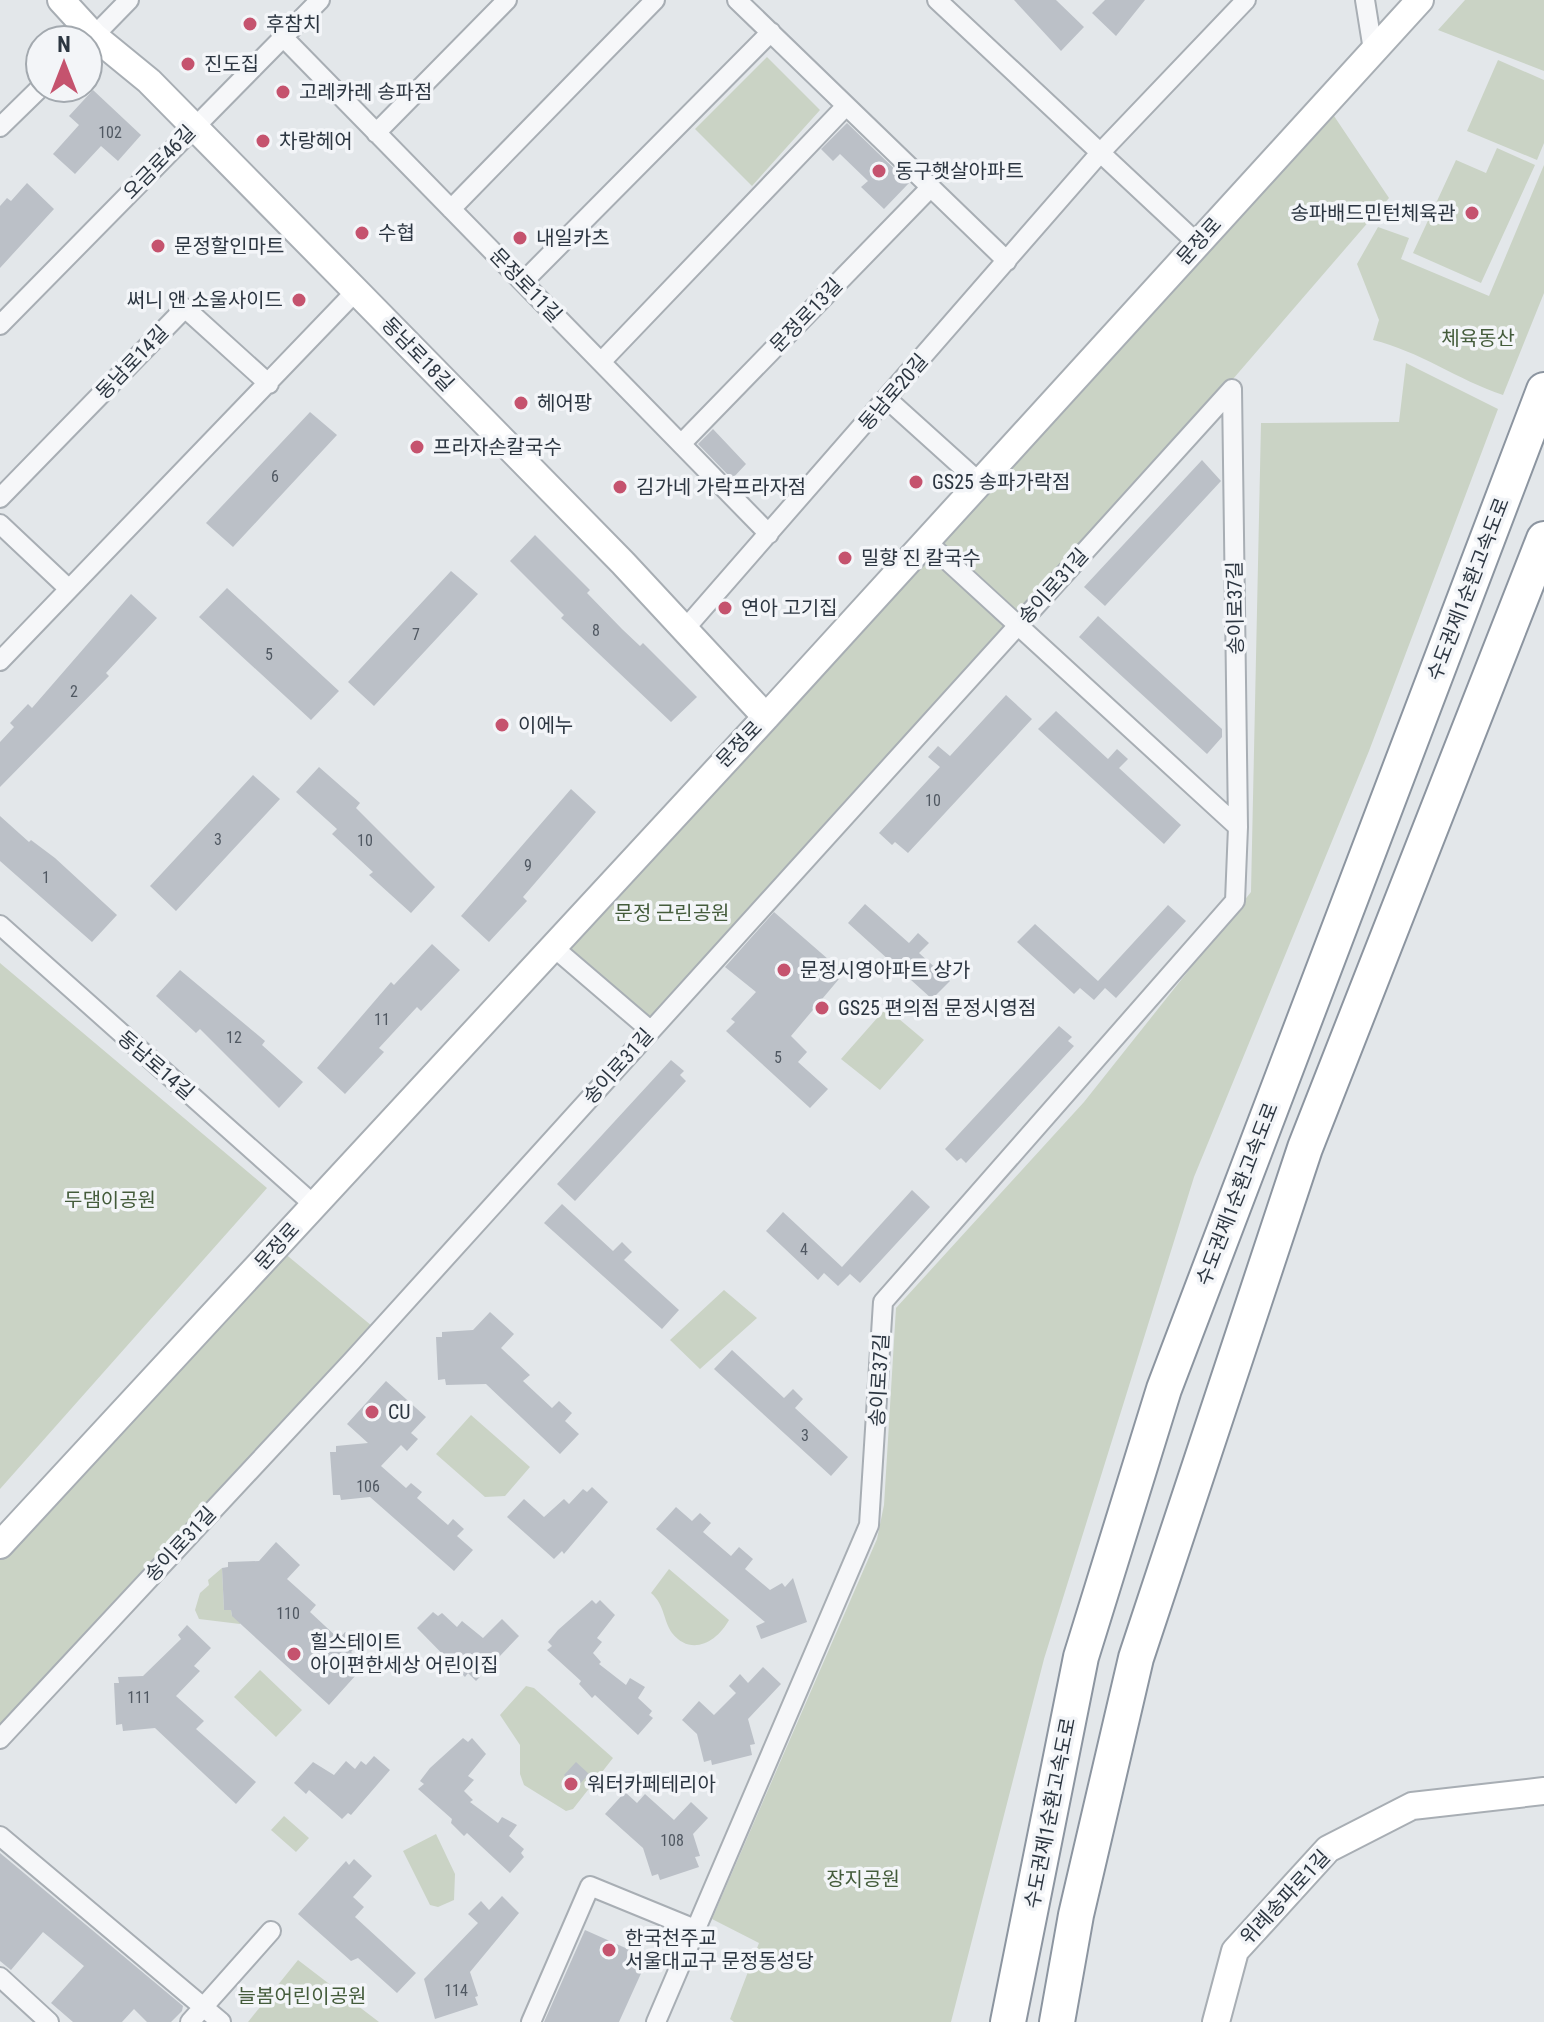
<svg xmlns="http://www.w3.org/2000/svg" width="1544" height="2022" font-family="'Roboto Condensed','Noto Sans KR',sans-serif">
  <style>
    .green { fill: #cad3c5 }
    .building { fill: #bbc0c7 }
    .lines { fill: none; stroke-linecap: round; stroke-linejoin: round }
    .street-casing { stroke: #a8aeb4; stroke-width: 22 }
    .secondary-casing { stroke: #a8aeb4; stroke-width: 30 }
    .highway-casing { stroke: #8c95a0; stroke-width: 38 }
    .street { stroke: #f6f7f9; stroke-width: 18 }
    .secondary { stroke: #fff; stroke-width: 26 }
    .highway { stroke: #fff; stroke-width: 34 }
    .poi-dot { fill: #c5536e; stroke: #f3f5f8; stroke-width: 3 }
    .labels { text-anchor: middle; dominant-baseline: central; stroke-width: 7; stroke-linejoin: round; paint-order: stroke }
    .number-label { font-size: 16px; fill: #505862 }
    .poi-label { font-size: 20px; fill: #2c3641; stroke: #f3f5f8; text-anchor: start }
    .street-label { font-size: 20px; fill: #2c3641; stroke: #f3f5f8 }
    .park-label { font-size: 20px; fill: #445c3b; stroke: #f3f5f8 }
  </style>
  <rect width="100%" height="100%" fill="#e3e7ea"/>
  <path class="green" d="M1465,0H1544V71L1438,30Z
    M767,57L820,110L752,186L695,129Z
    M1498,60L1544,80V143L1537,160L1467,131Z
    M1330,110L1389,198L1227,386L650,1022L562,948Z
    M1497,148L1535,165L1481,283L1413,253L1456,160L1486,173Z
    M1544,165V293L1503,395C1458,380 1419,351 1373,340L1379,320L1357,264L1378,227L1409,238L1401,259L1489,296Z
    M1406,363L1498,409L1369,751L1194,1177L1044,1659L951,2022H734L730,2019L759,1943L712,1919L877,1539L884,1505L896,1308L1084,1102L1251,892L1261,423L1399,422Z
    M0,963L267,1188L0,1489Z
    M886,1008L924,1040L880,1090L841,1059Z
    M277,1247L378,1331L0,1739V1545Z
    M724,1290L757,1318L700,1369L670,1340Z
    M471,1415L530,1467L505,1496L485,1497L436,1454Z
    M222,1568L224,1610H231L232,1616H240V1624L199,1619L195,1610L200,1593L209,1585L208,1580Z
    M669,1569L729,1620C717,1642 691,1657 672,1633C663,1620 665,1605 651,1593Z
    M260,1670L302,1710L276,1737L234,1697Z
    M526,1686L534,1688L613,1758L573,1809L566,1811L524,1785L520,1774V1745L500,1715Z
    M284,1816L309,1838L296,1852L271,1830Z
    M436,1834L455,1874L454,1900L438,1907L430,1905L403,1851Z
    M298,1960L379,2022H248Z"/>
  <path class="building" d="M1014,0H1056L1084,27L1061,51Z
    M1105,0H1145L1116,36L1092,13Z
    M93,90L141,135L118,161L101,146L75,174L53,154L79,125L69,116Z
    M847,123L909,183L884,209L861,187L868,181L840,154L833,161L821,149Z
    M27,183L54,209L0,268V206L7,198L11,201Z
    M310,412L337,435L233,547L206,523Z
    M713,429L746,464L732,479L698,444Z
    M1202,460L1221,481L1105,606L1084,587Z
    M535,535L590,590L587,593L622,629L640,646L643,643L697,697L671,722L561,618L564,615L510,561Z
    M451,571L478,594L374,706L348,682Z
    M227,588L339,691L311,720L199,617Z
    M131,594L157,618L106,673L109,676L0,787V742L14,727L10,723L28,704L32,708Z
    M1098,616L1222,729V737L1207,754L1079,637Z
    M1006,695L1032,719L908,853L895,842L892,845L879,833L940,767L928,757L938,746L950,756Z
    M1056,711L1108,759L1117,749L1128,759L1119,768L1181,825L1164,844L1038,729Z
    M319,767L360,803L356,808L435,887L411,913L369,875L373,872L332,834L337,829L296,792Z
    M253,775L280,799L176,911L150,886Z
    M571,789L596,812L523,897L527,901L489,942L461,916Z
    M0,816L29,842L31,840L55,858L117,915L92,942L0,861Z
    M865,904L909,943L918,933L929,943L919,953L950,981L932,999L848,923Z
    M1168,905L1186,921L1116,998L1105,988L1094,1000L1080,988L1074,994L1017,942L1035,924L1098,981Z
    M774,912L844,973L791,1036L807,1052L798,1062L828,1089L810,1108L726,1031L735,1022L731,1019L756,992L725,967Z
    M432,944L460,970L421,1011L417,1007L379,1048L384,1052L345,1094L317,1068L391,982L394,985Z
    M180,970L265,1041L262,1045L303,1082L279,1108L200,1029L196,1033L156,996Z
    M1059,1026L1072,1037L1068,1041L1074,1046L966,1163L961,1158L957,1161L945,1149Z
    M671,1060L684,1071L680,1075L686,1081L575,1201L557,1184Z
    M912,1190L930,1207L860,1283L850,1274L838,1286L824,1273L818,1280L766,1231L783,1212L842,1267Z
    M562,1204L613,1251L622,1242L632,1252L624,1260L679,1310L662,1329L544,1223Z
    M490,1312L514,1334L501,1348L530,1375L523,1381L552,1408L559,1401L572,1413L565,1421L579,1434L560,1454L486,1384L446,1385L445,1379L438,1380L436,1337H442V1332L473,1330Z
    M732,1350L784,1398L793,1389L803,1399L795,1408L848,1457L831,1476L714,1369Z
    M386,1381L426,1417L411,1433L418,1439L407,1451L401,1445L381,1466L406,1488L411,1483L422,1492L417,1498L448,1525L453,1519L464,1529L457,1536L473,1550L454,1571L370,1497L341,1500L340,1495H333L330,1452H336V1446L368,1443L347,1424Z
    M592,1487L608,1502L564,1554L562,1551L554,1559L507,1517L524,1499L544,1517L564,1499L569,1504L583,1489L587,1492Z
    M676,1507L692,1521L700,1513L711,1523L703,1532L731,1556L739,1547L753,1559L745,1569L770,1590L782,1583L785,1587L793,1578L807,1622L761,1639L756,1626L765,1622L656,1529Z
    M276,1542L300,1565L287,1579L316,1605L310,1612L339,1639L345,1632L358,1644L351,1652L365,1665L329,1705L232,1616L231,1610H224L222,1568L228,1567V1562L259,1561Z
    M592,1600L596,1604L600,1600L615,1615L597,1638L602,1642L593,1653L601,1662L599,1664L626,1685L630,1678L645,1687L638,1698L652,1711L649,1715L653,1718L638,1735L595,1695L592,1698L579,1684L581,1681L547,1650L552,1646L548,1642L558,1630Z
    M433,1612L438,1616L442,1613L457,1627L462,1621L483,1638L502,1619L519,1636L476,1681L468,1673L465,1677L417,1628Z
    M187,1625L211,1648L194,1666L200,1671L176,1696L204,1721L196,1729L256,1782L236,1804L155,1728L123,1731L122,1724L116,1725L114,1683H119L118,1677L143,1676L181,1639L178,1635Z
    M763,1667L781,1684L748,1719L755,1744L750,1745L752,1755L712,1765L711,1760L704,1762L697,1734L682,1720L699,1701L714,1715L736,1693L729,1686L740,1674L748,1683Z
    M463,1738L468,1742L472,1738L486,1754L468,1776L474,1780L464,1791L473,1800L470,1802L498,1823L502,1817L517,1825L509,1836L524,1849L521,1853L524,1857L510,1873L467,1833L464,1836L451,1823L452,1819L418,1789L424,1784L420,1781L430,1768Z
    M374,1756L390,1770L351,1815L348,1813L342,1819L309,1790L306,1794L294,1783L313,1762L334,1775L346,1761L355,1769L361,1761L366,1765Z
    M576,1762L589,1774L577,1787L564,1775Z
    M625,1792L637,1803L645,1794L674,1820L691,1802L708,1818L693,1834L700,1856L695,1857L699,1867L660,1880L658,1874L652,1876L643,1848L605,1814Z
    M0,1853L183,2006L182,2011L171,2022H147L134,2009L122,2022H73L51,2003L84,1966L43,1932L11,1970L0,1961Z
    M354,1859L372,1876L353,1897L364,1907L355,1917L416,1973L397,1993L358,1958L351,1961L298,1914L346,1861L349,1865Z
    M502,1896L519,1913L470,1972L478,1996L475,1997L478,2005L435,2019L424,1979L478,1923L468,1914L481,1901L489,1910Z
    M585,1930L648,1958L619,2022H544Z"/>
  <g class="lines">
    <defs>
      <path id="street" d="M737,0L1007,261
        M937,0L1197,243
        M1365,0L1373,50
        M283,37L769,534
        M88,42L129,0
        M0,127L40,88
        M376,133L507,0
        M451,209L655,0
        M523,282L771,32
        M0,325L320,0
        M601,362L845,107
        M887,399L979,482
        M681,444L931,187
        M0,498L185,308L269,384
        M0,524L69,589
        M926,541L1238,827
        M684,630L1100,153L1246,0
        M0,661L356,291
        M0,925L313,1204
        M552,946L650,1030
        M0,1739L352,1361L1232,389
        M0,1836L221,2022
        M0,1977L49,2022
        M190,2022L271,1931
        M531,2022L590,1886L695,1929
        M656,2022L869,1525L883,1302L1235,901L1238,827L1232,389"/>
      <path id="secondary" d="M61,0L94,36L149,81L356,291L623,563L766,717
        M0,1545L766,717L1420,0
        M1216,2022L1235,1951L1328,1849L1412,1806L1544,1791"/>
      <path id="highway" d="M1008,2022L1081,1657L1164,1389L1544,390
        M1057,2022L1076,1915L1136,1658L1305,1148L1544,539"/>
    </defs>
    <use href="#street" class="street-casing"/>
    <use href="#secondary" class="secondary-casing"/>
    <use href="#highway" class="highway-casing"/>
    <use href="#street" class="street"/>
    <use href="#secondary" class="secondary"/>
    <use href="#highway" class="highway"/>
  </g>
  <g class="poi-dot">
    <circle cx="250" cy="24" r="8"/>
    <circle cx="188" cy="64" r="8"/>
    <circle cx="283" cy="92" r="8"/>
    <circle cx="263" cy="141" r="8"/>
    <circle cx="879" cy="171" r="8"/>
    <circle cx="1472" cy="213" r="8"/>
    <circle cx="362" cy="233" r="8"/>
    <circle cx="520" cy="238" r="8"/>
    <circle cx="158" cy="246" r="8"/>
    <circle cx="299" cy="300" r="8"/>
    <circle cx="521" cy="403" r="8"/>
    <circle cx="417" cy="447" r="8"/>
    <circle cx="916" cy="482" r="8"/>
    <circle cx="620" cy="487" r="8"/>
    <circle cx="845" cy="558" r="8"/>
    <circle cx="725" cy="608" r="8"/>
    <circle cx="502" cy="725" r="8"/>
    <circle cx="784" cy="970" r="8"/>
    <circle cx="822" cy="1008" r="8"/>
    <circle cx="372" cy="1412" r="8"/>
    <circle cx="294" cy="1654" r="8"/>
    <circle cx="571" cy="1784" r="8"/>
    <circle cx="609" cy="1950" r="8"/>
  </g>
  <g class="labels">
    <g class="number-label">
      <text x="110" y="132">102</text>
      <text x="275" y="476">6</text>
      <text x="596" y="630">8</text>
      <text x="416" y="634">7</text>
      <text x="269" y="654">5</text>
      <text x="74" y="691">2</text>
      <text x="933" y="800">10</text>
      <text x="218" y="839">3</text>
      <text x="365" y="840">10</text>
      <text x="528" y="865">9</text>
      <text x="46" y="877">1</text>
      <text x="382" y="1019">11</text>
      <text x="234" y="1037">12</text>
      <text x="778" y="1057">5</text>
      <text x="804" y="1249">4</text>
      <text x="805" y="1435">3</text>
      <text x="368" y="1486">106</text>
      <text x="288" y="1613">110</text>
      <text x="139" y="1697">111</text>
      <text x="672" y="1840">108</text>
      <text x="456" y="1990">114</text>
    </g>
    <g class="poi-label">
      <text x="266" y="24">후참치</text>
      <text x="204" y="64">진도집</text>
      <text x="299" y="92">고레카레 송파점</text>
      <text x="279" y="141">차랑헤어</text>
      <text x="895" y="171">동구햇살아파트</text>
      <text x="1456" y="213" text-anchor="end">송파배드민턴체육관</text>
      <text x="378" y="233">수협</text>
      <text x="536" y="238">내일카츠</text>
      <text x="174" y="246">문정할인마트</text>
      <text x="283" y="300" text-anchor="end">써니 앤 소울사이드</text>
      <text x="537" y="403">헤어팡</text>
      <text x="433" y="447">프라자손칼국수</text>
      <text x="932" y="482">GS25 송파가락점</text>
      <text x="636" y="487">김가네 가락프라자점</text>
      <text x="861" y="558">밀향 진 칼국수</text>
      <text x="741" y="608">연아 고기집</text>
      <text x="518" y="725">이에누</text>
      <text x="800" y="970">문정시영아파트 상가</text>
      <text x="838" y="1008">GS25 편의점 문정시영점</text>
      <text x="388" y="1412">CU</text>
      <text x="310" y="1642">힐스테이트<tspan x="310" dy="23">아이편한세상 어린이집</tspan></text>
      <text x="587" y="1784">워터카페테리아</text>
      <text x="625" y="1938">한국천주교<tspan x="625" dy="23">서울대교구 문정동성당</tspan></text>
    </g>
    <g class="street-label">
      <text transform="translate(159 162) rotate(-46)">오금로46길</text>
      <text transform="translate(1199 241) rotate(-48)">문정로</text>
      <text transform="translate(526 285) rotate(46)">문정로11길</text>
      <text transform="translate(806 315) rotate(-46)">문정로13길</text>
      <text transform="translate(418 354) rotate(46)">동남로18길</text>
      <text transform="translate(132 362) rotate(-46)">동남로14길</text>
      <text transform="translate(893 392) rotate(-49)">동남로20길</text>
      <text transform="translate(1053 586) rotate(-48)">송이로31길</text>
      <text transform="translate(1468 589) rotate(-69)">수도권제1순환고속도로</text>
      <text transform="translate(1235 608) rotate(-91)">송이로37길</text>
      <text transform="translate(739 744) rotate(-46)">문정로</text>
      <text transform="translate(156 1065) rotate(41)">동남로14길</text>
      <text transform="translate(618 1066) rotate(-48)">송이로31길</text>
      <text transform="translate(1237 1194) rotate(-69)">수도권제1순환고속도로</text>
      <text transform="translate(277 1246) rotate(-48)">문정로</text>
      <text transform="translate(879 1380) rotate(-87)">송이로37길</text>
      <text transform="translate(180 1544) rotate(-47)">송이로31길</text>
      <text transform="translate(1050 1813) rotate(-79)">수도권제1순환고속도로</text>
      <text transform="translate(1285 1897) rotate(-47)">위례송파로1길</text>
    </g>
    <g class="park-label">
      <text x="1478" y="338">체육동산</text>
      <text x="672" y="913">문정 근린공원</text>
      <text x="110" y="1200">두댐이공원</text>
      <text x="863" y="1879">장지공원</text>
      <text x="302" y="1996">늘봄어린이공원</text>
    </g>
  </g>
  <g transform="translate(64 64)"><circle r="38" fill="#f3f5f8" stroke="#a3a9af" stroke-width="2"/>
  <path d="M0-6L14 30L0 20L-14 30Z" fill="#c5536e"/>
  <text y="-12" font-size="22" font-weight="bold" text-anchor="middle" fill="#2c3641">N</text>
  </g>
</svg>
